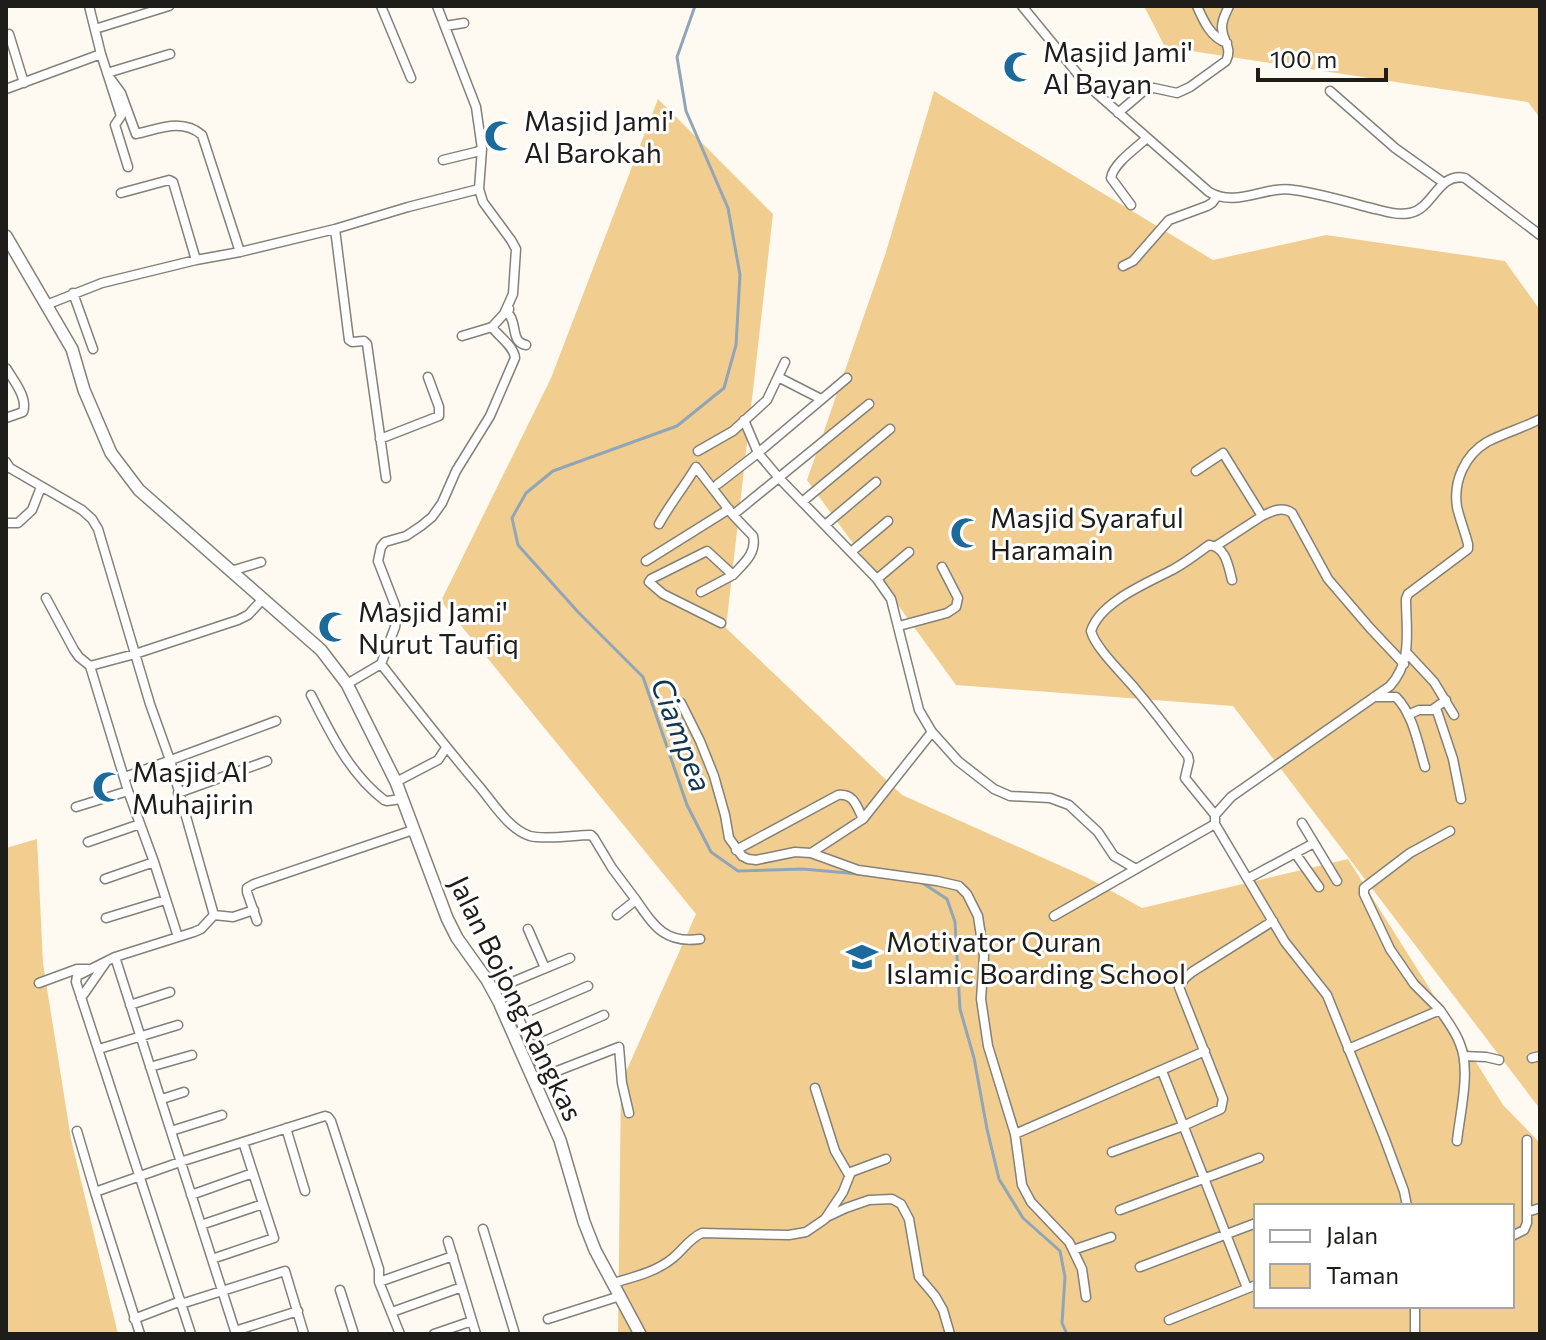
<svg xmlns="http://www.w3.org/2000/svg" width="1546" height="1340" font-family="Commissioner,sans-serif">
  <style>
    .green { fill: #f1ce8f; fill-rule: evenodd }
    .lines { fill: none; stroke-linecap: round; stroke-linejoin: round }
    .stream { stroke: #90a6b8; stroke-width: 3 }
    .minor-casing { stroke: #84807a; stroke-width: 11 }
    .secondary-casing { stroke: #84807a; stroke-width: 14 }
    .minor { stroke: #fff; stroke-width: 8 }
    .secondary { stroke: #fff; stroke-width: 11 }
    .labels { text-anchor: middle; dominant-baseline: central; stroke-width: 6; stroke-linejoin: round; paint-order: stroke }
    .poi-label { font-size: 28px; fill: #1e1d1a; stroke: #fff; text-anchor: start }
    .street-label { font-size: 28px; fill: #1e1d1a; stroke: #fff }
    .water-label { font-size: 30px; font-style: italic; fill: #123650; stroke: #fff }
  </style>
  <rect width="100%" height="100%" fill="#fefaf2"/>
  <path class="green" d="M1144,6H1540V118L1528,102L1165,47Z
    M934,91L1213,260L1326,235L1505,261L1540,310V1109L1233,706L956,685L807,480L885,255Z
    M658,99L773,214L726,628L902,795L1088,878L1142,908L1348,859L1503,1105L1540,1143V1334H618L621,1083L696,914L441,601L551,378ZM1256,1206H1512V1306H1256Z
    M37,839L43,963L71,1139L118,1334H6V848Z"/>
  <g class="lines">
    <path class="stream" d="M695,6L677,57L686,111L728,208L740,275L736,345L724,388L677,426L553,471L526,493L512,518L518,545L578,612L643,677L687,805L711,852L738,871L803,869L859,874
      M921,882L947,899L955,922L960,1009L974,1058L987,1129L999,1179L1023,1218L1060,1251L1065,1277L1062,1323L1067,1334"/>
    <defs>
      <path id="minor" d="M381,6L411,78
        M1022,6L1086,84L1209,192C1237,208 1265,185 1294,190C1317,193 1345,201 1367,207C1381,210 1396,216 1410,213C1433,209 1438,172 1465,178L1540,235
        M1197,6C1203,20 1211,38 1227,43
        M445,26L464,23
        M95,29L169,6
        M9,34L24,83
        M101,54L121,116L115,125L128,167
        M107,73L170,54
        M6,89L101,54L89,6
        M1330,91L1395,148L1444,183
        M1118,113L1146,89L1154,88L1177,93L1190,87L1226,61C1233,47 1222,41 1222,27C1222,19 1226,13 1229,6
        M443,160L476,152L482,149
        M121,193L169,180L173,182L196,260
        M1131,205L1111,178C1113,164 1136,148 1147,138
        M335,229L349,340L352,342L364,341L367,344L386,478
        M240,252L335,229L408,207L479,189
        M1123,266L1133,261L1169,220L1207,206L1212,203L1217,196
        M73,293L93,349
        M46,305L102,283L196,260L240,252L202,135C182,118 159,129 136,134L121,93L110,78
        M509,309L508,313C518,323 510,342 526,345
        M462,336L492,327
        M6,368C14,381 28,398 23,412L6,418
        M778,377L821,399
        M744,420L758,453L779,478L877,579L891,599L919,710L932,732L958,761L994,789L1010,796L1050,798L1069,805L1098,832L1114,856L1136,869L1215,824
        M380,439L439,416V407L428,377
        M698,451L733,431L767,400L785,362
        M6,462L10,468L82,510L92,519L98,529L150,704L170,760L214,915L201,929L194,932L115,957L77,976L76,982L191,1334
        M1196,471L1223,453L1262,516L1216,546
        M718,484L758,453L847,378
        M802,502L890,429
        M733,515L869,404
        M1262,516C1272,511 1282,506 1292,513L1328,579L1370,628L1404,664
        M6,523H18L32,510L41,487
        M659,524C670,504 684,487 696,467L733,515L753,536C757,553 744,563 733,575L707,551L651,579L649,582L663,594L721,623
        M825,525L876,482
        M851,552L888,521
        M646,561L729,509
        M231,571L261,562
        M877,579L909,552
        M701,592L733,575
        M46,598L74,650L79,657L90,666
        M899,626L947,613L956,607L958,598L942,567
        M1407,653L1434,682L1454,715
        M381,664C413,705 444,745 478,785C492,801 508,829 530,836C546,840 574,835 591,835L594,838L612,868L636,900L617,915
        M347,684L381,664L395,627L397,617L395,605L378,561L381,547L385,542L406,536L421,526L432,517L442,503L456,471L490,416L515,358C514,346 499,337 492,327L504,314L513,294L516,249L511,240L483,202L479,189L482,149L476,107L437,6
        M311,695C331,734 349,773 384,800L387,801L401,799
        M1374,697H1396C1413,714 1418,744 1425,767
        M681,703L700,741L714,776L725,815L729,838L742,856L748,859L756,860L795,852L811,853L858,870L937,881L959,886L967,894L978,916L984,956L981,999L988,1046L1015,1134L1022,1185L1031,1202L1069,1242L1073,1250L1082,1269L1086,1297
        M1436,708L1453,759L1461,799
        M1408,715L1419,710H1432L1446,700
        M125,777L276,721
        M396,782L438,760L446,748
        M178,793L267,761
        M76,807L128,791
        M1215,815L1185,778L1189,761L1188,756C1171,734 1155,712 1137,691C1125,676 1095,648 1091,631C1100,602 1147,583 1172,570C1185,563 1197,554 1209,545C1226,547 1228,565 1232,580
        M863,819L932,732
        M1302,823L1337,881
        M88,842L140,824
        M736,850L838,795C854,793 857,807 863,819L811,853
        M1295,853L1319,887
        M1249,878L1314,843
        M105,879L154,862
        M636,900C654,926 665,944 700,939
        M214,915L233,917L254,910
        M1054,916L1136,869
        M106,918L165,900
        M257,921L247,892V888L254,884L413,830
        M528,929L545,968
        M178,937L154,862L128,791L90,666L135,654L238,620L248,615L263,599
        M115,957L236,1334
        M39,983L77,969H88
        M81,998L106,962
        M130,1005L170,992
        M1440,1010L1414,984L1390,949L1364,894V888L1410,853L1450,831
        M518,1016L588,986
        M531,1047L604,1015
        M99,1049L178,1025
        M1348,1049L1440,1010C1447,1021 1456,1032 1460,1044C1471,1070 1460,1113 1457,1141
        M1464,1056L1486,1057L1499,1060
        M1532,1058L1540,1056
        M150,1067L192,1055
        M1162,1071L1247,1288
        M551,1074L537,1061L505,985L570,958
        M534,1080L619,1047L622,1083L629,1113
        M815,1088L835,1151L849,1175
        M162,1099L184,1092
        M286,1128L305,1191
        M77,1131L95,1192
        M171,1131L222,1115
        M1015,1134L1205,1051
        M1112,1152L1183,1126L1221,1109L1223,1099L1179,987L1185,978L1192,972L1273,921
        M191,1195L253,1173
        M1407,1206L1404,1191L1384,1137L1327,995L1285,942L1215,824V815L1231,797L1390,686C1413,660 1406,631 1406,599L1408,594L1468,549V544C1465,532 1460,520 1457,507C1453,481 1465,455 1487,442C1504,433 1523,428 1540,419
        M1120,1210L1259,1158
        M1527,1212L1540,1208
        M829,1216L846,1208L869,1200L892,1199L901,1204L909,1219L919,1277L935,1296L943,1310L950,1334
        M201,1225L263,1204
        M483,1229L515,1334
        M1512,1236L1524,1230L1527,1223V1140
        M448,1241L476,1334
        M1073,1250L1111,1237
        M212,1259L274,1238L243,1142
        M1140,1267L1256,1223
        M379,1282L453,1256
        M613,1283C634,1277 656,1272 673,1258C683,1250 690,1238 702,1233L789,1235L806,1232L825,1219L843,1192L851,1172L886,1159
        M340,1290L354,1334
        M181,1304L285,1271L304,1334
        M1415,1306V1334
        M392,1312L462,1287
        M134,1319L181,1301
        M548,1319L620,1296
        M1169,1320L1256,1285
        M235,1331L298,1311
        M140,1334L95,1192L180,1162L325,1116L328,1117L331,1121L379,1269V1282L400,1334
        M434,1334L472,1321"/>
      <path id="secondary" d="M6,236L72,349L84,390L111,453L139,490L321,650L347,684L396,782L447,918L457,938L487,980L499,1002L560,1140L584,1222L595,1250L640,1334"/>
    </defs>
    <use href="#minor" class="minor-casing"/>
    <use href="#secondary" class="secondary-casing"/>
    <use href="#minor" class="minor"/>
    <use href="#secondary" class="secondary"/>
  </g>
  <defs>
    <symbol id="mosque-bare" viewBox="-9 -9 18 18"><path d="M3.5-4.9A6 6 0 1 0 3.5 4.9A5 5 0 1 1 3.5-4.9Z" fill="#1c699c" stroke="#fff" stroke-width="2.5" paint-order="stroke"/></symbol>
    <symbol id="school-bare" viewBox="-9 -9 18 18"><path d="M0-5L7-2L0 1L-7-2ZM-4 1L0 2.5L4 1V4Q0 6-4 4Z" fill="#1c699c" stroke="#fff" stroke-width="2.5" paint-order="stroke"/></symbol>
  </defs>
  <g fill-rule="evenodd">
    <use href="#mosque-bare" x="997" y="45" width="44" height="44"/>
    <use href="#mosque-bare" x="478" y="114" width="44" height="44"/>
    <use href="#mosque-bare" x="944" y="511" width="44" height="44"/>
    <use href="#mosque-bare" x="312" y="605" width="44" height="44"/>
    <use href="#mosque-bare" x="86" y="765" width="44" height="44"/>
    <use href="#school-bare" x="840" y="935" width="44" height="44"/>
  </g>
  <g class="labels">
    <g class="poi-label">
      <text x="1043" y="51">Masjid Jami'<tspan x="1043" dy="32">Al Bayan</tspan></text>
      <text x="524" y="120">Masjid Jami'<tspan x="524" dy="32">Al Barokah</tspan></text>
      <text x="990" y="517">Masjid Syaraful<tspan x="990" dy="32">Haramain</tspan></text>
      <text x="358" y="611">Masjid Jami'<tspan x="358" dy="32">Nurut Taufiq</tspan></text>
      <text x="132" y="771">Masjid Al<tspan x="132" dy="32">Muhajirin</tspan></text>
      <text x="886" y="941">Motivator Quran<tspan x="886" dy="32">Islamic Boarding School</tspan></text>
    </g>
    <g class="street-label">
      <text transform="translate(517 998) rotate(64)">Jalan Bojong Rangkas</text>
    </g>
    <g class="water-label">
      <text transform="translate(683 734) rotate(69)">Ciampea</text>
    </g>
  </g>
  <rect width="1546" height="1340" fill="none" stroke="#1e1d1a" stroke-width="16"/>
  <rect x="1254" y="1204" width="260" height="104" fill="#ffffff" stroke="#a5a5a3" stroke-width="2"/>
  <rect x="1270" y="1230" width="40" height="12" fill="#ffffff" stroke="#a5a5a3" stroke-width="2"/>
  <text x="1326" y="1244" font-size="24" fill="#1e1d1a">Jalan</text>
  <rect x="1270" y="1264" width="40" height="24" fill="#f1ce8f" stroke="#a5a5a3" stroke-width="2"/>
  <text x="1326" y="1284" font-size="24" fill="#1e1d1a">Taman</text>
  <path d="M1258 68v12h128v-12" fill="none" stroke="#1e1d1a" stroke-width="4"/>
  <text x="1270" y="68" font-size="24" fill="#1e1d1a" stroke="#ffffff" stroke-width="6" paint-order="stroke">100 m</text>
</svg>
